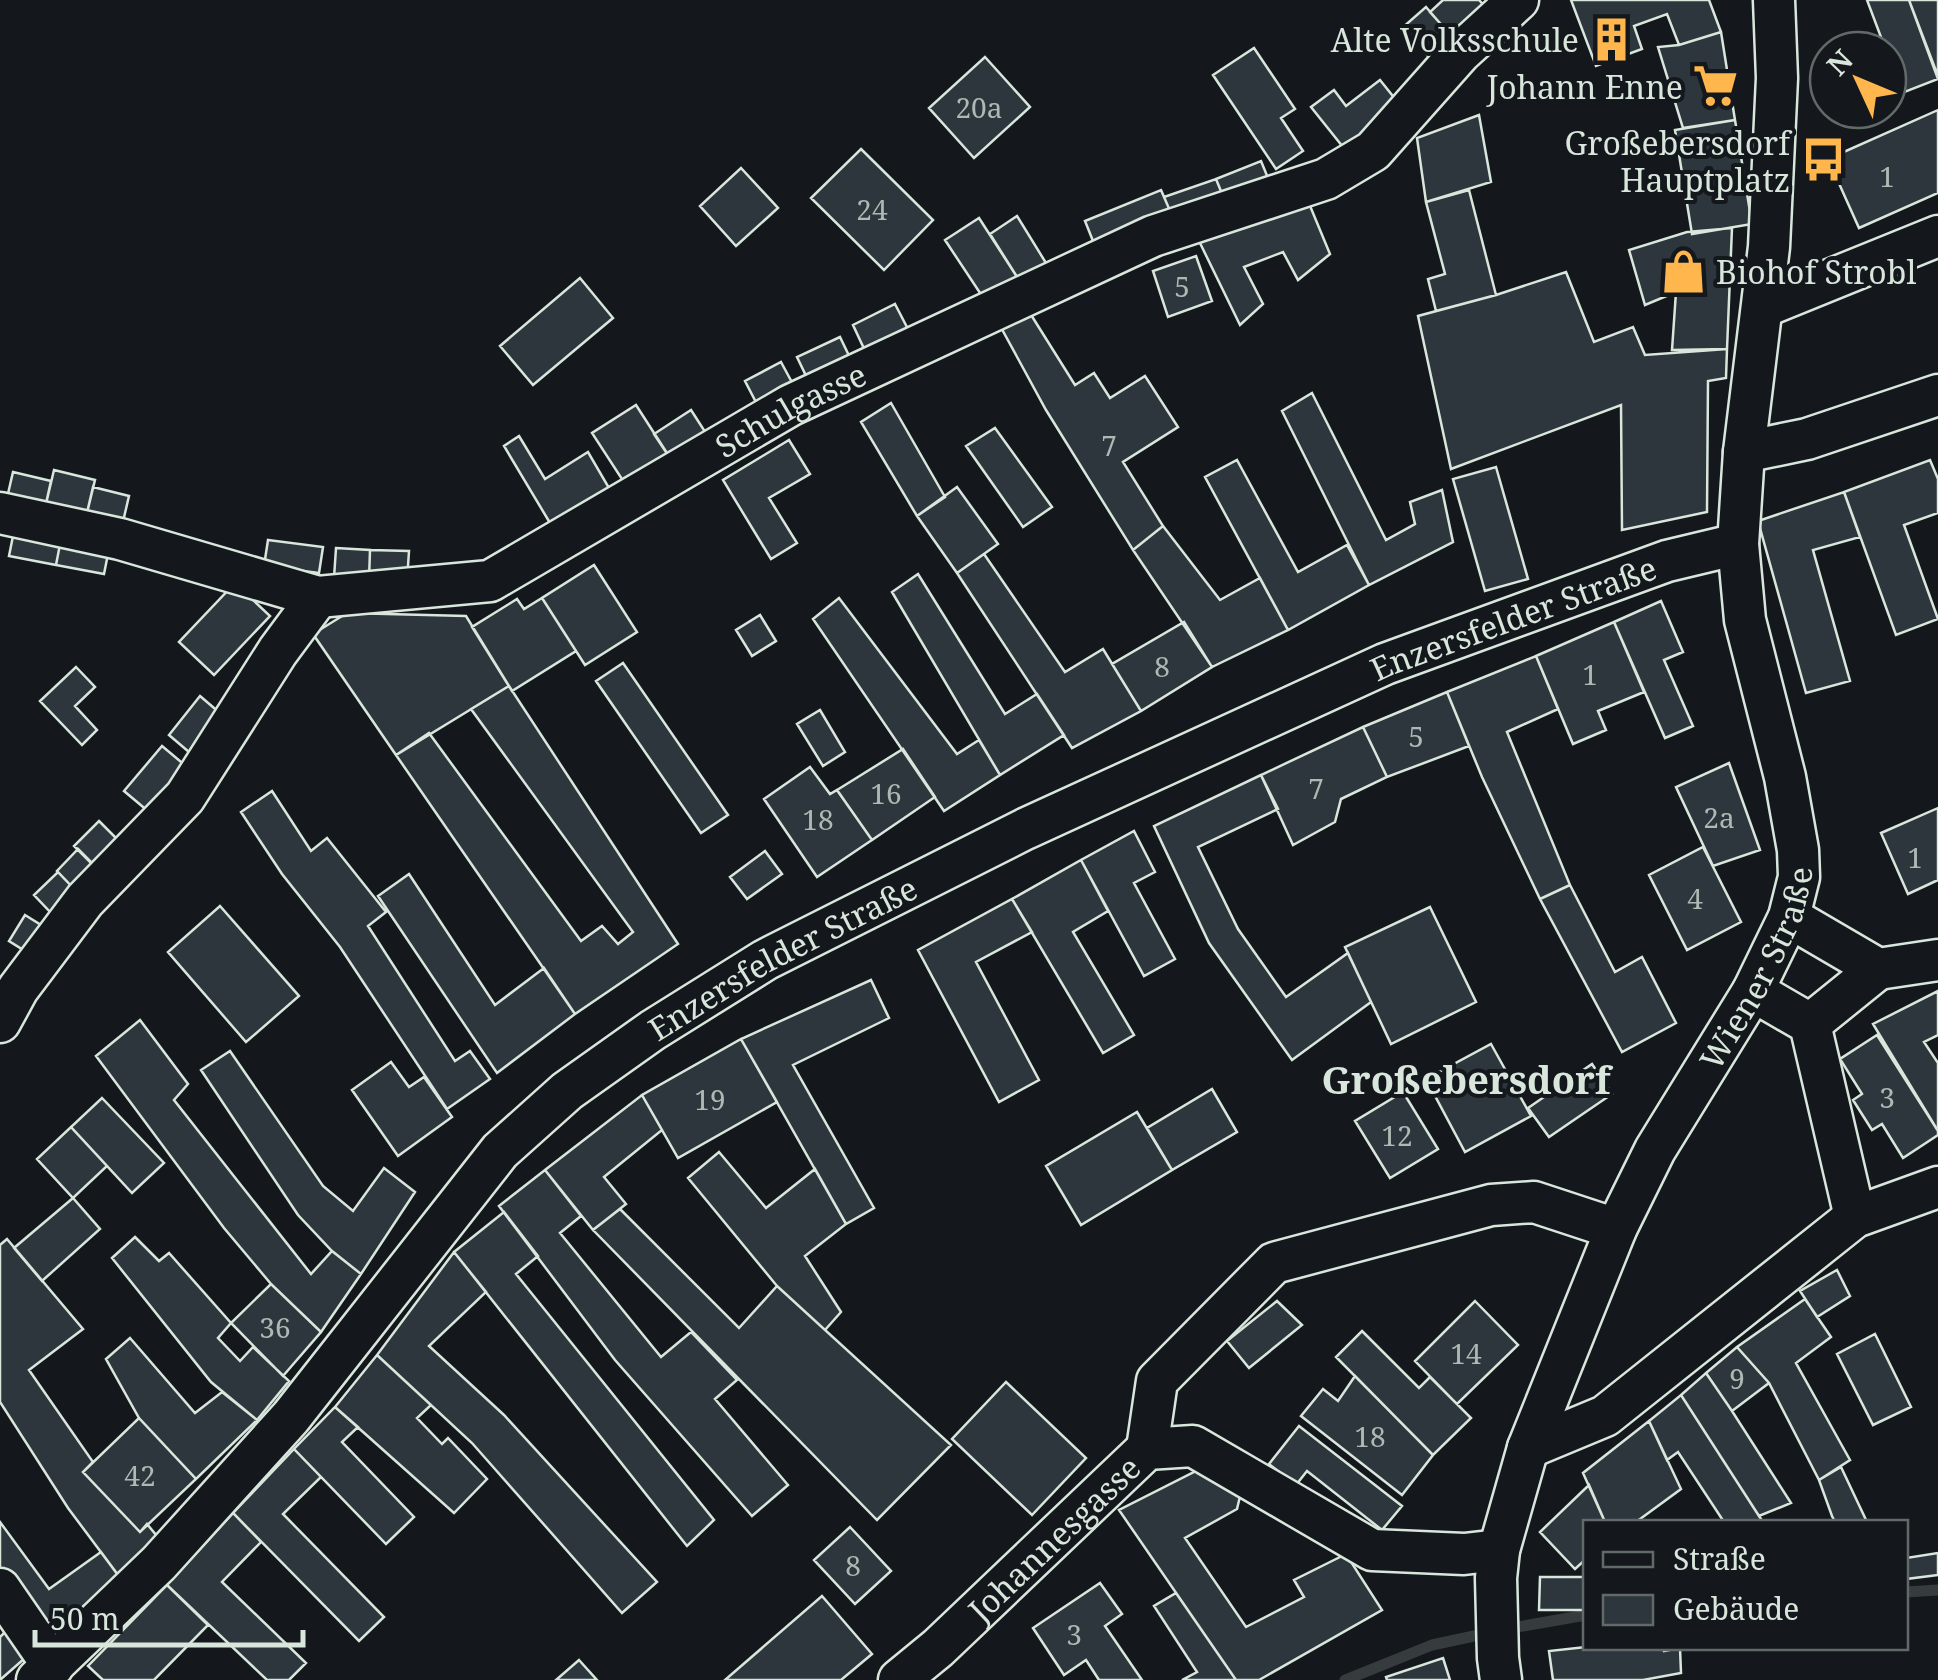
<svg xmlns="http://www.w3.org/2000/svg" width="1938" height="1680" font-family="'Noto Serif',serif">
  <style>
    .lines { fill: none; stroke-linecap: round; stroke-linejoin: round }
    .stream { stroke: #363b3e; stroke-width: 11 }
    .building { fill: #2c363c; stroke: #d8e6dc; stroke-width: 2.5 }
    .minor-casing { stroke: #d8e6dc; stroke-width: 45 }
    .minor { stroke: #14181c; stroke-width: 40 }
    .labels { text-anchor: middle; dominant-baseline: central; stroke-width: 8; stroke-linejoin: round; paint-order: stroke }
    .number-label { font-size: 28px; fill: #adbab4 }
    .poi-label { font-size: 32px; fill: #d8e6dc; stroke: #14181c; text-anchor: end }
    .street-label { font-size: 32px; fill: #d8e6dc; stroke: #14181c }
    .quarter-label { font-size: 38px; font-weight: bold; fill: #d8e6dc; stroke: #14181c }
  </style>
  <rect width="100%" height="100%" fill="#14181c"/>
  <g class="lines">
    <path class="stream" d="M1906,1592L1938,1590
      M1506,1629L1586,1615
      M1345,1680L1432,1645L1488,1633"/>
  </g>
  <path class="building" d="M1443,0H1479L1491,13L1458,43L1430,12Z
    M1571,0H1709L1721,32L1679,45L1667,14L1634,26L1642,49L1596,66Z
    M1867,0H1909L1938,79L1902,93Z
    M1909,0H1938V76Z
    M1426,7L1451,36L1428,56L1402,28Z
    M1721,32L1735,120L1683,128L1658,47L1679,45Z
    M1254,48L1295,109L1281,118L1303,151L1276,169L1213,75Z
    M985,57L1030,107L974,158L929,108Z
    M1380,80L1400,105L1351,157L1311,107L1334,90L1346,106Z
    M1938,110V193L1859,228L1828,159Z
    M1479,115L1491,182L1426,202L1417,138Z
    M1735,120L1752,224L1692,234L1675,130Z
    M861,149L933,220L884,270L811,198Z
    M1261,161L1270,183L1225,201L1216,179Z
    M741,168L778,208L736,246L700,206Z
    M1216,179L1225,201L1174,220L1164,197Z
    M1161,190L1174,220L1097,251L1085,221Z
    M1469,190L1496,295L1436,311L1428,279L1445,274L1426,202Z
    M1308,201L1330,254L1298,280L1283,252L1244,267L1263,304L1240,325L1199,241Z
    M1017,216L1046,263L1019,280L990,234Z
    M979,218L1019,280L986,302L945,240Z
    M1732,228L1727,349L1672,350L1676,292L1645,305L1629,250L1687,232Z
    M1196,256L1212,301L1168,317L1153,271Z
    M1566,272L1594,342L1633,327L1645,355L1727,349L1726,378L1708,381L1707,512L1622,530L1621,405L1451,469L1418,316L1496,295Z
    M580,278L613,318L533,385L500,346Z
    M895,304L910,333L867,355L853,325Z
    M1028,310L1075,385L1094,373L1110,398L1145,376L1178,427L1123,462L1163,526L1133,550L1046,410L998,322Z
    M840,337L853,364L810,384L797,357Z
    M781,362L795,388L759,408L745,381Z
    M1312,393L1386,540L1415,524L1410,502L1442,490L1453,542L1369,585L1282,411Z
    M891,403L945,497L917,516L861,422Z
    M636,405L674,464L631,493L592,433Z
    M691,410L711,441L674,464L654,434Z
    M995,428L1052,507L1023,527L966,446Z
    M519,436L545,479L588,452L609,488L550,523L504,446Z
    M789,440L810,474L769,498L797,543L771,559L723,480Z
    M1237,460L1298,572L1347,545L1369,585L1288,630L1205,477Z
    M1930,460L1938,479V513L1904,525L1938,619L1896,635L1844,492Z
    M1496,467L1528,579L1485,591L1453,479Z
    M54,470L95,480L86,517L45,508Z
    M13,472L51,481L45,508L7,498Z
    M93,487L129,496L122,526L86,517Z
    M957,487L998,544L957,573L917,516Z
    M1844,492L1860,537L1813,550L1850,681L1806,693L1758,521Z
    M15,526L62,534L56,565L9,556Z
    M1163,526L1220,600L1260,578L1288,630L1212,667L1133,550Z
    M62,534L110,544L104,574L56,565Z
    M268,540L323,547L319,573L264,566Z
    M336,548L370,550L369,580L334,578Z
    M370,550L409,551L407,581L369,580Z
    M984,554L1065,672L1103,649L1141,711L1072,748L957,573Z
    M594,565L637,632L585,665L542,598Z
    M918,574L1005,714L1037,694L1064,735L1000,775L892,592Z
    M235,583L270,616L214,675L179,642Z
    M542,598L576,651L512,691L472,627L517,599L524,609Z
    M839,598L957,754L979,740L1000,775L944,811L813,619Z
    M1661,601L1683,652L1664,660L1693,726L1665,738L1614,622Z
    M347,613L466,616L509,686L396,755L313,634Z
    M760,615L776,641L752,656L736,630Z
    M1184,622L1212,667L1141,711L1112,664Z
    M1614,622L1644,692L1598,711L1606,730L1573,744L1536,656Z
    M1536,656L1558,709L1507,732L1570,885L1540,899L1482,777L1447,692Z
    M623,663L728,815L701,833L596,681Z
    M76,667L95,687L75,706L97,730L82,745L40,701Z
    M509,686L678,944L575,1014L396,755L429,733L581,941L602,926L618,944L633,932L471,709Z
    M1447,692L1469,746L1387,777L1363,727Z
    M200,696L228,720L196,758L169,735Z
    M820,710L845,752L823,766L797,724Z
    M1363,727L1387,777L1341,799L1335,822L1293,845L1261,775Z
    M162,746L193,772L155,817L124,791Z
    M903,749L935,797L872,840L837,790Z
    M1729,763L1760,850L1713,866L1676,787Z
    M810,767L830,794L837,790L872,840L817,877L764,799Z
    M1261,775L1278,809L1198,847L1238,929L1286,997L1348,953L1371,1002L1292,1060L1209,943L1154,826Z
    M272,791L311,851L327,838L386,912L368,926L455,1061L470,1051L490,1079L447,1109L340,947L282,874L241,812Z
    M1938,808V880L1908,894L1881,833Z
    M99,821L122,844L97,869L74,846Z
    M1134,831L1155,872L1134,883L1175,959L1144,976L1081,860Z
    M1703,847L1741,922L1687,950L1649,875Z
    M78,849L100,871L78,893L57,871Z
    M765,851L782,874L747,899L730,877Z
    M1081,860L1108,911L1073,932L1134,1035L1103,1053L1012,899Z
    M58,872L78,893L54,916L34,895Z
    M409,874L495,1005L544,968L575,1014L497,1073L378,896Z
    M1570,885L1615,972L1642,957L1676,1023L1622,1052L1540,899Z
    M1012,899L1032,932L976,962L1039,1080L999,1102L918,950Z
    M220,906L299,996L246,1042L168,952Z
    M1430,907L1476,1002L1391,1044L1345,947Z
    M25,915L49,930L33,956L9,941Z
    M871,980L889,1018L793,1065L874,1208L846,1224L741,1039Z
    M1938,991V1035L1924,1042L1938,1063V1131L1873,1024Z
    M140,1020L188,1084L174,1100L311,1274L332,1251L361,1274L321,1332L271,1284L224,1228L96,1056Z
    M1877,1035L1938,1131V1135L1903,1158L1882,1124L1872,1130L1853,1100L1862,1094L1840,1059Z
    M741,1039L777,1102L678,1158L642,1095Z
    M1491,1044L1531,1116L1465,1152L1426,1079Z
    M230,1051L323,1186L353,1211L384,1168L415,1192L361,1274L332,1251L298,1215L201,1070Z
    M391,1062L409,1087L424,1077L452,1117L398,1156L352,1090Z
    M1592,1064L1612,1094L1549,1137L1528,1108Z
    M1212,1089L1237,1132L1172,1170L1147,1128Z
    M1403,1092L1438,1149L1390,1178L1355,1121Z
    M642,1095L662,1130L604,1177L626,1204L593,1230L545,1170Z
    M102,1098L164,1163L132,1193L71,1127Z
    M1137,1112L1172,1170L1081,1225L1046,1166Z
    M71,1127L107,1166L73,1198L37,1159Z
    M719,1152L766,1208L815,1169L846,1224L805,1256L841,1312L825,1330L777,1286L688,1178Z
    M545,1170L581,1216L560,1233L661,1357L691,1332L737,1380L715,1399L788,1485L752,1516L615,1360L499,1206Z
    M73,1198L100,1229L42,1281L14,1248Z
    M620,1209L739,1328L777,1286L951,1445L877,1520L593,1230Z
    M504,1212L538,1256L516,1274L714,1520L687,1546L454,1252Z
    M135,1237L159,1261L169,1253L231,1323L218,1338L240,1361L253,1347L289,1381L257,1420L211,1382L112,1258Z
    M7,1239L83,1329L29,1370L93,1462L83,1472L140,1532L147,1524L161,1541L121,1579L68,1508L0,1402V1245Z
    M454,1252L486,1292L429,1346L504,1415L657,1582L622,1613L472,1443L377,1355Z
    M1837,1270L1850,1296L1817,1317L1800,1291Z
    M271,1284L321,1332L283,1376L231,1323Z
    M1805,1299L1831,1337L1796,1363L1850,1460L1819,1480L1769,1383L1737,1347Z
    M1277,1301L1302,1325L1249,1368L1227,1341Z
    M1475,1301L1518,1345L1457,1404L1415,1361Z
    M1362,1331L1419,1388L1430,1377L1471,1418L1433,1455L1336,1357Z
    M1875,1334L1911,1407L1873,1425L1837,1354Z
    M130,1338L195,1413L222,1392L257,1420L196,1479L139,1418L106,1359Z
    M1737,1347L1769,1383L1732,1411L1706,1373Z
    M377,1355L431,1405L417,1418L442,1444L448,1438L487,1479L454,1513L335,1407Z
    M1706,1373L1732,1411L1791,1503L1759,1516L1681,1395Z
    M1355,1376L1433,1455L1402,1495L1301,1416L1323,1389L1338,1401Z
    M1006,1382L1086,1458L1032,1515L952,1439Z
    M1681,1395L1759,1516L1763,1522H1724L1678,1452L1667,1460L1649,1421Z
    M335,1407L358,1427L342,1442L414,1517L386,1544L294,1449Z
    M139,1418L196,1479L140,1532L83,1472Z
    M1649,1421L1681,1489L1636,1522H1605L1583,1473Z
    M1299,1426L1402,1506L1382,1530L1307,1471L1296,1485L1269,1464Z
    M294,1449L321,1477L283,1514L384,1617L359,1641L233,1513Z
    M1206,1466L1243,1484L1237,1509L1185,1538L1246,1627L1304,1597L1294,1580L1346,1554L1382,1610L1259,1680H1236L1119,1510Z
    M1841,1467L1867,1522H1835L1832,1516L1819,1480Z
    M1589,1485L1605,1522H1586V1559L1575,1569L1540,1532Z
    M233,1513L261,1542L222,1582L306,1663L289,1680H267L167,1585Z
    M0,1522L49,1589L101,1552L121,1579L43,1636L0,1576Z
    M850,1527L891,1571L855,1604L814,1560Z
    M1938,1553V1575L1906,1579V1558Z
    M1540,1577H1586V1610H1539Z
    M1100,1583L1122,1614L1105,1626L1142,1680H1099L1086,1660L1064,1675L1033,1628Z
    M167,1585L208,1625L154,1680H103L88,1666Z
    M1176,1593L1236,1680H1182L1197,1672L1154,1606Z
    M822,1596L872,1654L841,1680H725Z
    M6,1631L25,1658L0,1680V1637Z
    M1586,1647L1663,1648L1664,1651L1680,1648L1681,1673L1643,1680H1553L1549,1651Z
    M1443,1658L1450,1680H1387L1386,1677Z
    M579,1660L597,1680H556Z"/>
  <g class="lines">
    <defs>
      <g id="minor">
        <path d="M1763,307L1938,236"/>
        <path d="M1744,452L1807,439L1938,395"/>
        <path id="s1" d="M0,513L120,539L318,597L490,581L791,405L1153,236L1326,179L1373,151L1460,53L1518,0"/>
        <path d="M1789,917L1878,969L1938,960"/>
        <path d="M1753,991L1810,1024L1855,1217"/>
        <path d="M0,1022L18,989L85,900L185,797L278,651L318,597"/>
        <path d="M1810,1024L1878,969"/>
        <path d="M1528,1448L1605,1416L1855,1217L1938,1187"/>
        <path d="M1147,1449L1157,1381L1274,1263L1491,1205L1534,1202L1616,1229"/>
        <path d="M0,1589L53,1666"/>
        <path id="s2" d="M37,1680L159,1563L291,1417L500,1151L567,1091L653,1030L765,960L1025,829L1385,664L1667,561L1738,544"/>
        <path id="s3" d="M899,1680L938,1648L1147,1449L1193,1446L1372,1550L1464,1554L1499,1550"/>
        <path id="s4" d="M1501,1680L1498,1658L1496,1578L1499,1550L1528,1448L1616,1229L1655,1150L1753,991L1789,917L1799,877L1798,850L1785,777L1745,620L1738,544L1744,452L1769,247L1777,78L1774,0"/>
      </g>
    </defs>
    <use href="#minor" class="minor-casing"/>
    <use href="#minor" class="minor"/>
  </g>
  <defs>
    <symbol id="building-bare" viewBox="-9 -9 18 18"><path d="M-4-6H4V6H1V3H-1V6H-4ZM-2.5-4.3h1.7v1.8h-1.7ZM.8-4.3h1.7v1.8H.8ZM-2.5-1h1.7V.8h-1.7ZM.8-1h1.7V.8H.8Z" fill="#ffb74d" stroke="#14181c" stroke-width="2.5" paint-order="stroke"/></symbol>
    <symbol id="supermarket-bare" viewBox="-9 -9 18 18"><path d="M-6-5.5h2.5l.6 2H6L4.5 2H-2.5L-4.4-4H-6ZM-1.5 3.2a1.3 1.3 0 1 0 .1 0ZM3 3.2a1.3 1.3 0 1 0 .1 0Z" fill="#ffb74d" stroke="#14181c" stroke-width="2.5" paint-order="stroke"/></symbol>
    <symbol id="bus-bare" viewBox="-9 -9 18 18"><path d="M-5-6H5V4H4V6H2V4H-2V6H-4V4H-5ZM-3.5-4V0h7V-4ZM-3.5 1.2v1.5H-2V1.2ZM2 1.2v1.5H3.5V1.2Z" fill="#ffb74d" stroke="#14181c" stroke-width="2.5" paint-order="stroke"/></symbol>
    <symbol id="shop-bare" viewBox="-9 -9 18 18"><path d="M-5-2.5h2.3a2.7 3.5 0 0 1 5.4 0H5L5.5 6h-11ZM-1.5-2.5h3a1.5 2.3 0 0 0-3 0Z" fill="#ffb74d" stroke="#14181c" stroke-width="2.5" paint-order="stroke"/></symbol>
  </defs>
  <g fill-rule="evenodd">
    <use href="#building-bare" x="1580" y="8" width="63" height="63"/>
    <use href="#supermarket-bare" x="1684" y="54" width="63" height="63"/>
    <use href="#bus-bare" x="1792" y="128" width="63" height="63"/>
    <use href="#shop-bare" x="1652" y="240" width="63" height="63"/>
  </g>
  <g class="labels">
    <g class="number-label">
      <text x="979" y="107">20a</text>
      <text x="1887" y="176">1</text>
      <text x="872" y="209">24</text>
      <text x="1182" y="286">5</text>
      <text x="1109" y="445">7</text>
      <text x="1162" y="666">8</text>
      <text x="1590" y="674">1</text>
      <text x="1416" y="736">5</text>
      <text x="1316" y="788">7</text>
      <text x="886" y="793">16</text>
      <text x="1719" y="817">2a</text>
      <text x="818" y="819">18</text>
      <text x="1915" y="857">1</text>
      <text x="1695" y="898">4</text>
      <text x="1887" y="1097">3</text>
      <text x="710" y="1099">19</text>
      <text x="1397" y="1135">12</text>
      <text x="275" y="1327">36</text>
      <text x="1466" y="1353">14</text>
      <text x="1737" y="1378">9</text>
      <text x="1370" y="1436">18</text>
      <text x="140" y="1475">42</text>
      <text x="853" y="1565">8</text>
      <text x="1074" y="1634">3</text>
    </g>
    <g class="poi-label">
      <text x="1579" y="39">Alte Volksschule</text>
      <text x="1683" y="86">Johann Enne</text>
      <text x="1790" y="142">Großebersdorf<tspan x="1790" dy="37">Hauptplatz</tspan></text>
      <text x="1716" y="271" text-anchor="start">Biohof Strobl</text>
    </g>
    <g class="street-label">
      <text stroke="none"><textPath href="#s1" startOffset="848">Schulgasse</textPath></text>
      <text stroke="none"><textPath href="#s2" startOffset="1855">Enzersfelder Straße</textPath></text>
      <text stroke="none"><textPath href="#s2" startOffset="1048">Enzersfelder Straße</textPath></text>
      <text stroke="none"><textPath href="#s4" startOffset="770">Wiener Straße</textPath></text>
      <text stroke="none"><textPath href="#s3" startOffset="210">Johannesgasse</textPath></text>
    </g>
    <g class="quarter-label">
      <text x="1466" y="1079">Großebersdorf</text>
    </g>
  </g>
  <rect x="1583" y="1520" width="325" height="130" fill="#14181c" stroke="#626a69" stroke-width="2.5"/>
  <rect x="1603" y="1552" width="50" height="15" fill="#14181c" stroke="#626a69" stroke-width="2.5"/>
  <text x="1673" y="1570" font-size="30" fill="#d8e6dc">Straße</text>
  <rect x="1603" y="1595" width="50" height="30" fill="#2c363c" stroke="#626a69" stroke-width="2.5"/>
  <text x="1673" y="1620" font-size="30" fill="#d8e6dc">Gebäude</text>
  <g transform="translate(1858 80) rotate(314)"><circle r="48" fill="#14181c" stroke="#626a69" stroke-width="2.5"/>
  <path d="M0-8L18 38L0 25L-18 38Z" fill="#ffb74d"/>
  <text y="-15" font-size="28" font-weight="bold" text-anchor="middle" fill="#d8e6dc">N</text>
  </g>
  <path d="M35 1630v15h268v-15" fill="none" stroke="#d8e6dc" stroke-width="5"/>
  <text x="50" y="1630" font-size="30" fill="#d8e6dc" stroke="#14181c" stroke-width="8" paint-order="stroke">50 m</text>
</svg>
